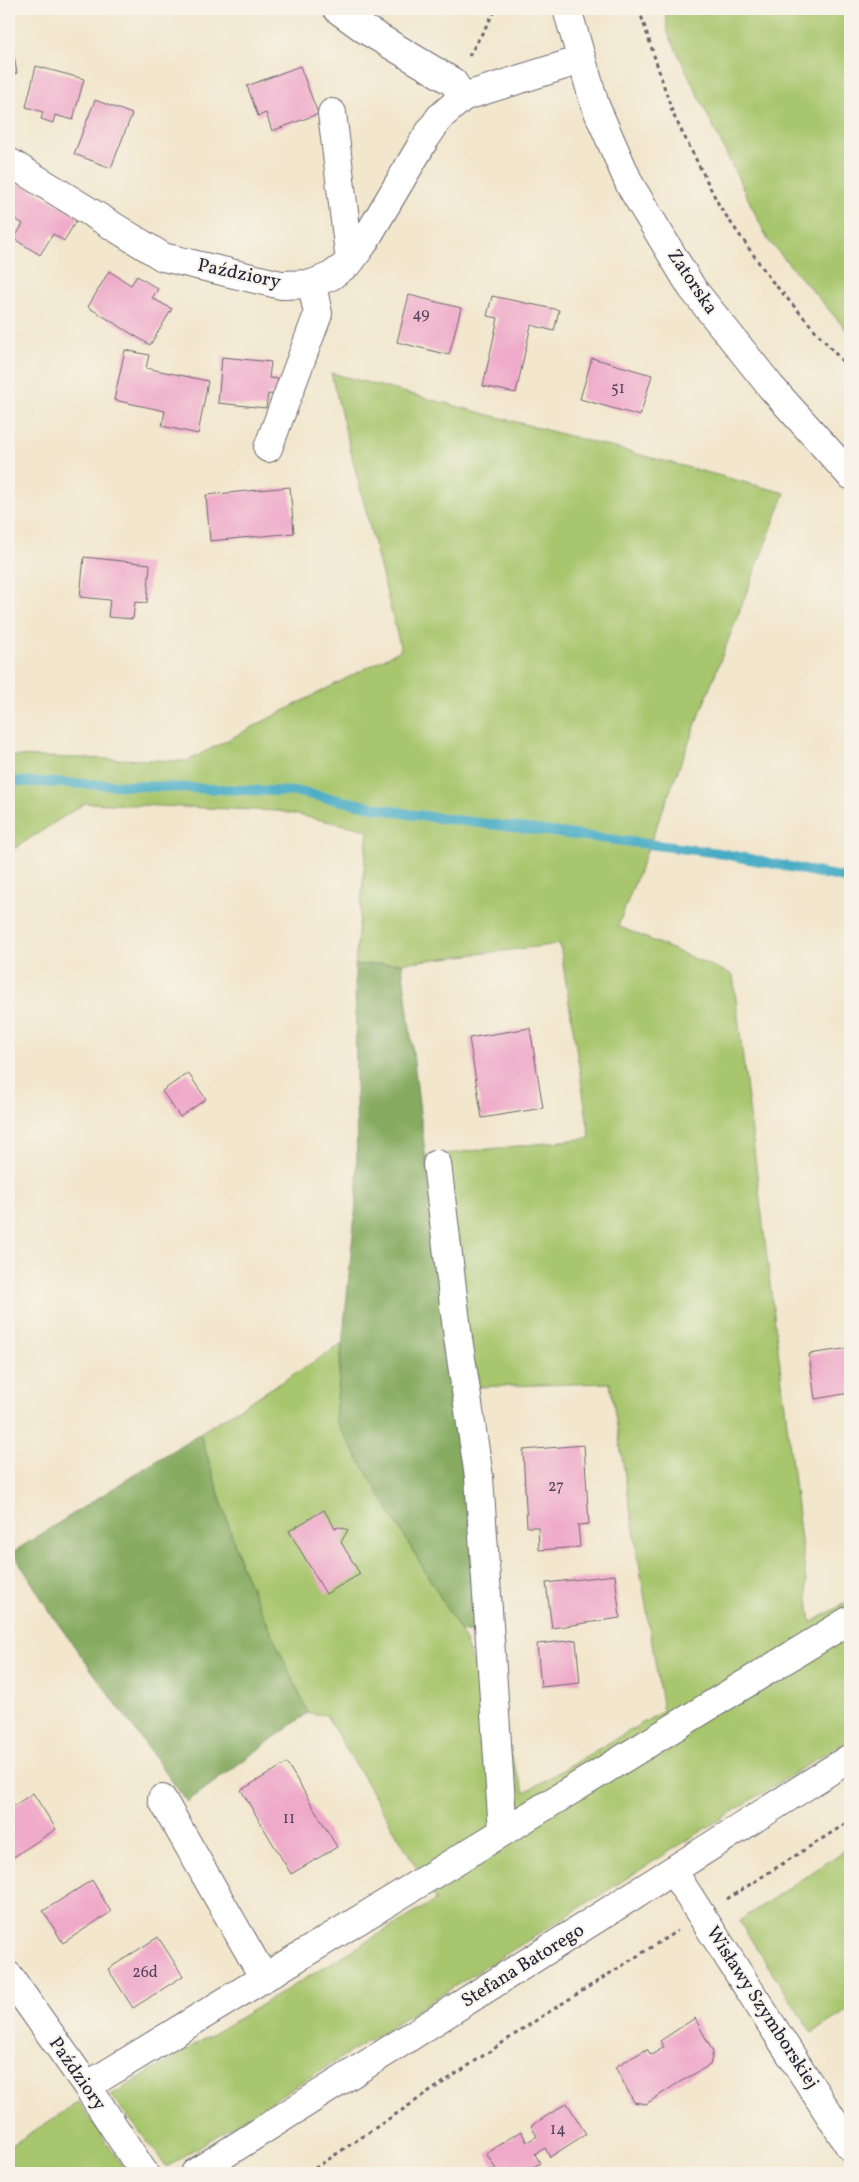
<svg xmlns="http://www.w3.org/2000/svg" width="859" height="2182" font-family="Vollkorn,serif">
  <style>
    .green { fill: #a8c66d; stroke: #657454 }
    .forest { fill: #86ab60; stroke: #54664e }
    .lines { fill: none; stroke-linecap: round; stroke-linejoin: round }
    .stream { stroke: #46acc5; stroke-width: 10 }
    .building { fill: #efaac9 }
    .minor-casing { stroke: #6b676e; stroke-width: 30 }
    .major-casing { stroke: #6b676e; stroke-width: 30 }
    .path { stroke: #6b676e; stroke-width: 3; stroke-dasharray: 4 4; stroke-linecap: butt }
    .minor { stroke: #fff; stroke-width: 28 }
    .major { stroke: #fff; stroke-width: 28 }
    .labels { text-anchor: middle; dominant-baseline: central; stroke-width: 4; stroke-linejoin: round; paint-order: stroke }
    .number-label { font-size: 16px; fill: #55445e }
    .street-label { font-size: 19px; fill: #22223b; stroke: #f7f3e8 }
  </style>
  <rect width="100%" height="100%" fill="#f7f3e8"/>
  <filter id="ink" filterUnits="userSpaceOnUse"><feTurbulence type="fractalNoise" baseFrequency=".02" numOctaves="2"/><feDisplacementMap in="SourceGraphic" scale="10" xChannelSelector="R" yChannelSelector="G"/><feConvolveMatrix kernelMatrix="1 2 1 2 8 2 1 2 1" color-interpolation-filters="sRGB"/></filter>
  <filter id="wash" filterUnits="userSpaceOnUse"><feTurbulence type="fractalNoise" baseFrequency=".0096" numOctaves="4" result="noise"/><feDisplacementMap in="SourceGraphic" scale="20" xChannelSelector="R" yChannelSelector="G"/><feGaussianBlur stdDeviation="1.12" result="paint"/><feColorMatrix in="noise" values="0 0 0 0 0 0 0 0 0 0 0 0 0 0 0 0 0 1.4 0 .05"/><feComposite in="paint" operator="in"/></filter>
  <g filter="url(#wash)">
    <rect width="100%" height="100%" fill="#f2e6cc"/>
    <path class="green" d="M665,9H850V334L768,240L668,33Z
      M331,373L785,493L618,926L733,975L811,1623L850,1600V1738L167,2167L111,2095L436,1900L326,1715L308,1713L242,1568L200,1433L342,1344L335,1419L461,1632L525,1792L663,1711L610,1383L471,1387L426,1156L590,1138L560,944L402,963L355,965L368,830L279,811L85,803L9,852V756L187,761L401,650Z
      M850,1847V2009L812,2033L739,1921Z
      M79,2102L124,2168L122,2173H9V2147Z"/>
    <path class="forest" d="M402,963L483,1630L461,1632L335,1419L357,1193L355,965Z
      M200,1433L242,1568L308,1713L187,1802L51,1614L13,1552Z"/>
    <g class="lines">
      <path class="stream" d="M9,781L298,792L408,814L719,853L850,879"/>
    </g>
    <g id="blocks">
      <path class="building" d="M11,40L17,73L9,75V41Z
        M36,66L84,79L73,120L55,115L53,123L41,119L43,112L26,107Z
        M300,66L318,114L272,131L266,113L258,116L247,86Z
        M95,100L132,114L111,168L74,154Z
        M9,177L79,216L64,241L53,234L40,255L14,239L23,224L9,215Z
        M109,271L131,285L137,276L158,289L152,298L172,309L150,345L88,307Z
        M409,295L461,308L449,355L397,342Z
        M492,296L559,310L554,331L531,325L516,393L483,386L498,318L487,316Z
        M125,350L149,355L146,368L208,381L198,434L162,426L165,411L114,400Z
        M222,357L271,362L269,378L280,379L279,395L268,394L266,408L218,403Z
        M592,358L652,375L640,416L580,399Z
        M290,487L294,533L210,541L206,495Z
        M84,557L150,564L147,603L135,602L133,619L108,617L110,600L80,597Z
        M530,1028L543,1108L482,1118L469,1038Z
        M188,1073L206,1099L180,1117L162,1091Z
        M850,1348V1393L815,1399L809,1354Z
        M584,1445L589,1524L578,1525L580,1547L539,1550L538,1527H527L523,1450Z
        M324,1510L335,1528L340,1527L348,1530L341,1542L360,1574L326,1594L289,1531Z
        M615,1575L620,1618L552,1628L546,1583Z
        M576,1640L580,1683L541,1687L537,1644Z
        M287,1763L337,1847L291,1874L241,1790Z
        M33,1793L56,1829L9,1860V1809Z
        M92,1880L111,1912L63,1943L43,1911Z
        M158,1937L183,1976L133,2008L108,1969Z
        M695,2018L713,2052L710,2065L678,2083L646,2104L634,2102L615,2067L647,2049L651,2055L658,2051L664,2047L660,2041Z
        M567,2103L586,2134L550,2157L545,2148L535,2154L540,2163L524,2173H498L486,2153L521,2131L527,2142L537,2136L531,2126Z"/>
    </g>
  </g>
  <g filter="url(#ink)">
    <use href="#blocks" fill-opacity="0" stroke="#6b676e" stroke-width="1"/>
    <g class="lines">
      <defs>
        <path id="minor" d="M337,9L366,30L453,82L463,97L581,60
          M332,113L350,262
          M9,162L163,257L281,285L312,284L331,276L350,262L363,244L425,139L440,117L463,97
          M268,448L318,314L312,284
          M437,1164L458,1338L479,1477L503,1832
          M162,1799L264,1978
          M673,1871L850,2147
          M9,1976L87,2086L144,2173
          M87,2086L850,1620
          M195,2173L850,1758"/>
        <path id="major" d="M567,9L595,105L630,185L692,288L771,387L850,475"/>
      </defs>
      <use href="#minor" class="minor-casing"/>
      <use href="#major" class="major-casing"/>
      <path class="path" d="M639,9L673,114L720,207L771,280L850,370
        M469,56L496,9
        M727,1899L850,1821
        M308,2173L544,2015L677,1931"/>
      <use href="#minor" class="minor"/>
      <use href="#major" class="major"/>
    </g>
  </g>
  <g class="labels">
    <g class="number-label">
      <text x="421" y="315">49</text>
      <text x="618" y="389">51</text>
      <text x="556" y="1487">27</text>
      <text x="289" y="1819">11</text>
      <text x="145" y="1973">26d</text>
      <text x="558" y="2130">14</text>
    </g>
    <g class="street-label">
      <text transform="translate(239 274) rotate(12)">Paździory</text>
      <text transform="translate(692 282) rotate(56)">Zatorska</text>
      <text transform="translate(523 1966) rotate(-32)">Stefana Batorego</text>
      <text transform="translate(762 2008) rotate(57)">Wisławy Szymborskiej</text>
      <text transform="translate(77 2074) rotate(55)">Paździory</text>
    </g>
  </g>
  <rect width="859" height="2182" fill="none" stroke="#f7f3e8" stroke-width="30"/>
</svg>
